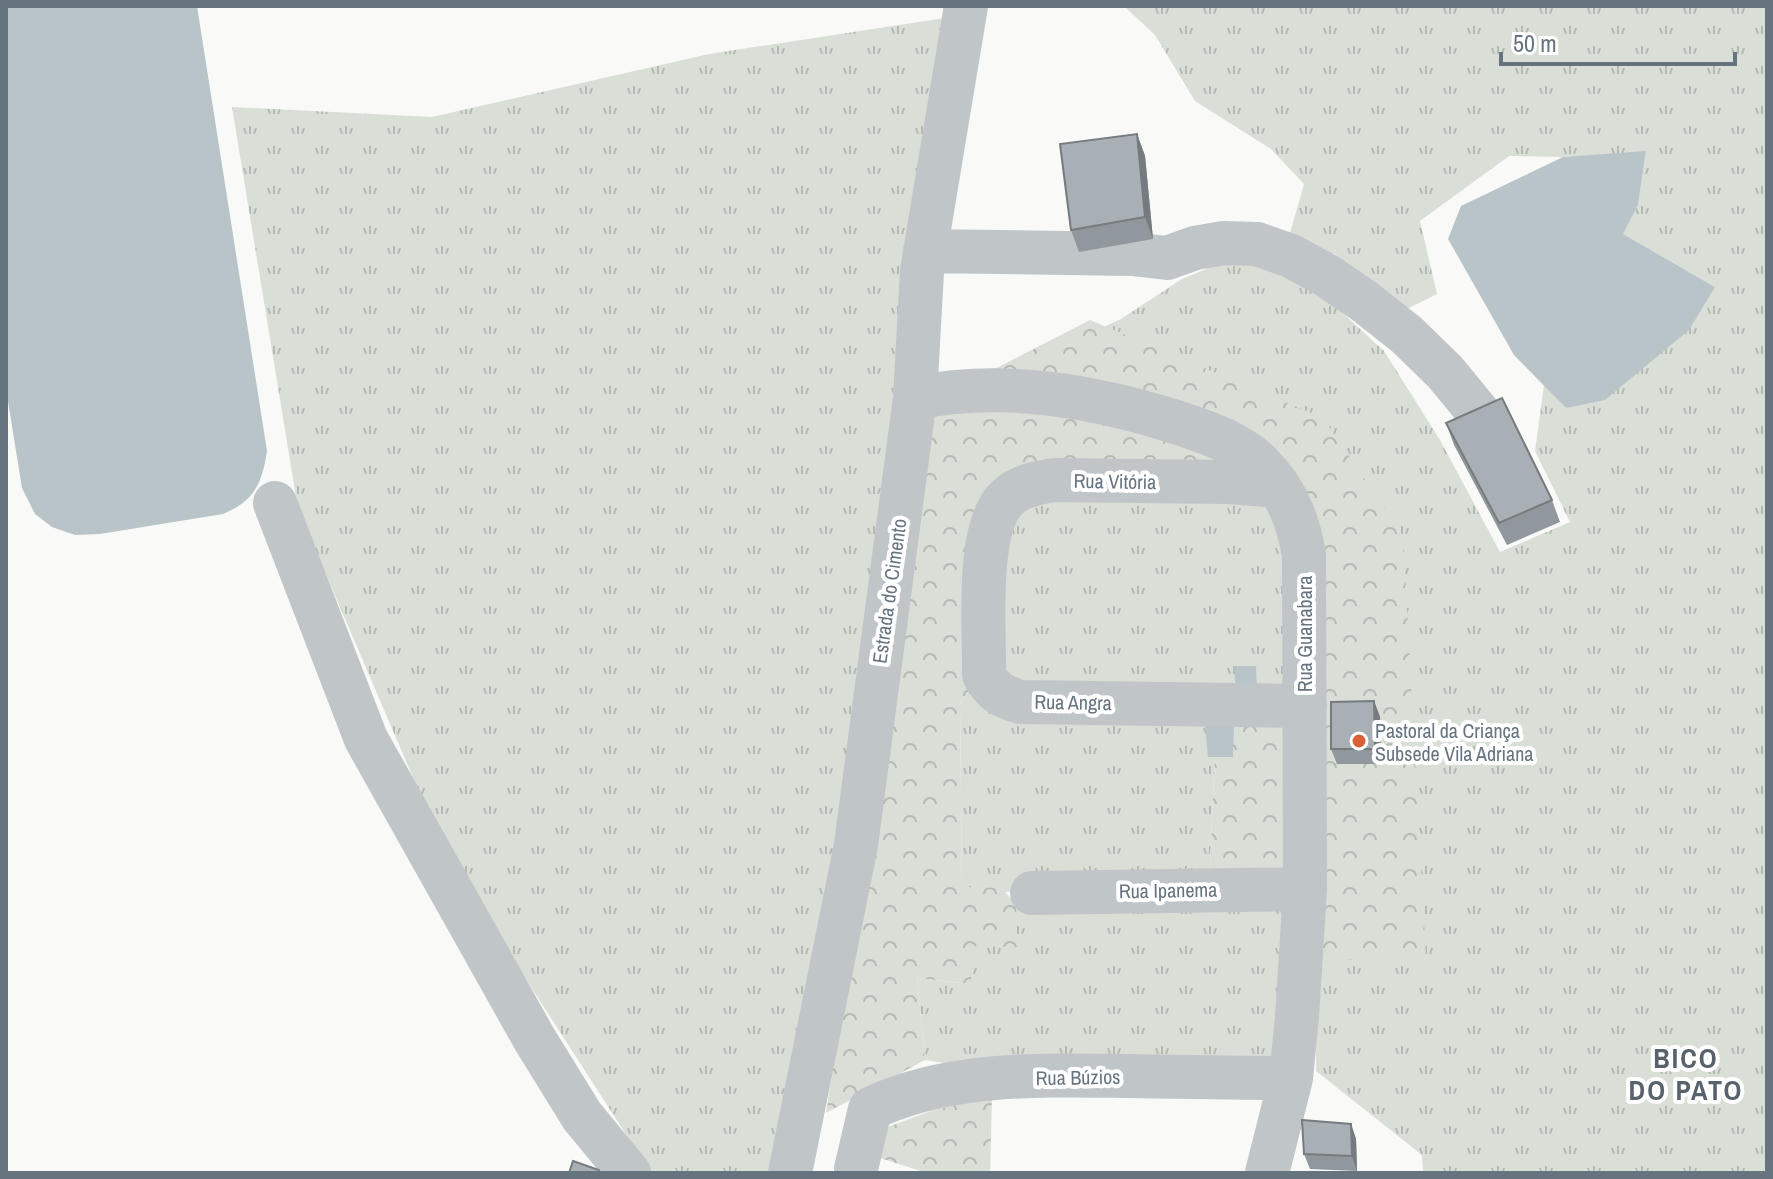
<svg xmlns="http://www.w3.org/2000/svg" width="1773" height="1179" font-family="'Archivo Narrow',sans-serif">
  <style>
    .grass { fill: url(#grass-tufts) }
    .forest { fill: url(#forest-crowns) }
    .water { fill: #b9c4c8 }
    .lines { fill: none; stroke-linecap: round; stroke-linejoin: round }
    .minor { stroke: #c0c5c8; stroke-width: 44 }
    .wall { fill: #90979d }
    .shaded-wall { fill: #767b7f }
    .building { fill: #a8b0b6; stroke: #767b7f; stroke-width: 2 }
    .poi-dot { fill: #d96138; stroke: #fff; stroke-width: 3 }
    .labels { text-anchor: middle; dominant-baseline: central; stroke-width: 8; stroke-linejoin: round; paint-order: stroke }
    .street-label { font-size: 20px; fill: #667480; stroke: #fff }
    .poi-label { font-size: 20px; fill: #667480; stroke: #fff; text-anchor: start }
    .district-label { font-size: 28px; font-weight: bold; letter-spacing: 2px; fill: #58626c; stroke: #fff }
  </style>
  <defs>
    <pattern id="grass-tufts" width="24" height="20" patternUnits="userSpaceOnUse" patternTransform="scale(2)"><rect width="24" height="20" fill="#d9ded7"/><path d="M3 7l-1-3M5 7V3M7 7l1-3M15 17l-1-3M17 17v-4M19 17l1-3" fill="none" stroke="#b4b9b4"/></pattern>
    <pattern id="forest-crowns" width="20" height="18" patternUnits="userSpaceOnUse" patternTransform="scale(2)"><rect width="20" height="18" fill="#d9ded7"/><path d="M2 6a3 3 0 1 1 6 0M12 15a3 3 0 1 1 6 0" fill="none" stroke="#b4b9b4"/></pattern>
  </defs>
  <rect width="100%" height="100%" fill="#f9f9f7"/>
  <path class="grass" d="M1124,6H1767V1173H1423L1422,1155L1316,1071L1318,629L1316,516L1078,339L1121,319L1182,279L1228,260L1256,258L1319,291L1384,351L1440,440L1500,552L1570,522L1535,451L1544,385L1566,408L1715,287L1623,234L1638,205L1646,152L1563,157L1509,156L1420,221L1437,294L1407,309L1335,254L1286,247L1304,184L1271,149L1195,101L1155,35Z
    M958,16L837,852L769,1173H651L447,857L298,509L232,107L432,117L709,54Z
    M1022,492H1276L1297,698L992,686L991,562Z
    M971,687L1217,709L1209,885L1005,892L1001,888H962L960,704Z
    M1291,892L1286,1074L970,1067L925,1060L917,978L971,984V946L1016,904Z"/>
  <path class="forest" d="M1090,320L1323,418L1403,536L1426,958L1310,960V555L1244,441L971,381Z
    M1000,396L1185,432L1250,476L998,485L971,687L960,704L962,887L1001,888L1016,904L1017,947L972,946L971,984L917,978L925,1060L826,1113L911,585L931,403Z
    M1217,709L1299,710V885H1209Z
    M992,1096L990,1173H927L839,1145L931,1111Z"/>
  <path class="water" d="M6,6H197L267,451C262,484 254,501 223,514L100,534L75,535L52,527L35,514L22,488L6,389Z
    M1646,151L1638,205L1623,234L1715,287L1689,330L1605,400L1566,408L1514,355L1448,239L1461,206L1563,157Z
    M1234,666H1256L1257,693H1236Z
    M1234,725L1233,757H1208L1205,726Z"/>
  <g class="lines">
    <path class="minor" d="M925,251L1132,254L1167,258L1195,248L1224,243L1257,244L1291,256L1326,275L1364,301L1407,335L1445,372L1482,417
      M915,398C1004,380 1094,396 1179,423C1206,432 1239,443 1260,464C1286,490 1298,519 1304,555L1305,889L1297,1017L1291,1078L1267,1173
      M1278,486L1229,482L1053,480C1037,483 1019,486 1007,498C975,528 985,632 984,675C993,692 1002,696 1020,702L1305,706
      M275,503L366,739L535,1040L582,1116L629,1173
      M1032,893L1305,889
      M856,1169L870,1109C949,1071 1045,1075 1131,1076C1184,1077 1237,1078 1291,1078
      M790,1173L856,845L915,398L922,271L966,6"/>
  </g>
  <path class="wall" d="M1137,134L1145,156L1153,239L1079,252L1071,230Z
    M1446,423L1552,500L1560,522L1507,545L1454,445Z
    M1374,701L1380,717L1381,764H1337L1331,749Z
    M1351,1124L1356,1139L1357,1171L1310,1169L1304,1154Z"/>
  <path class="shaded-wall" d="M1137,134L1145,156L1153,239L1145,217Z
    M1374,701L1380,717L1381,764L1375,749Z
    M1351,1124L1356,1139L1357,1171L1352,1156Z"/>
  <path class="building" d="M1137,134L1145,217L1071,230L1060,144Z
    M1502,398L1552,500L1499,523L1446,423Z
    M1374,701L1375,749H1331V702Z
    M1302,1120L1351,1124L1352,1156L1304,1154Z
    M573,1161L599,1170L598,1173H569Z"/>
  <circle class="poi-dot" cx="1359" cy="741" r="8"/>
  <g class="labels">
    <g class="street-label">
      <text transform="translate(1115 481) rotate(1)">Rua Vitória</text>
      <text transform="translate(889 591) rotate(-82)">Estrada do Cimento</text>
      <text transform="translate(1304 634) rotate(-90)">Rua Guanabara</text>
      <text transform="translate(1073 702) rotate(1)">Rua Angra</text>
      <text transform="translate(1168 890) rotate(-1)">Rua Ipanema</text>
      <text transform="translate(1078 1077) rotate(-1)">Rua Búzios</text>
    </g>
    <g class="poi-label">
      <text x="1375" y="730">Pastoral da Criança<tspan x="1375" dy="23">Subsede Vila Adriana</tspan></text>
    </g>
    <g class="district-label">
      <text x="1686" y="1058">BICO<tspan x="1686" dy="32">DO PATO</tspan></text>
    </g>
  </g>
  <rect width="1773" height="1179" fill="none" stroke="#667480" stroke-width="16"/>
  <path d="M1501 52v12h234v-12" fill="none" stroke="#667480" stroke-width="4"/>
  <text x="1513" y="52" font-size="24" fill="#667480" stroke="#ffffff" stroke-width="6" paint-order="stroke">50 m</text>
</svg>
